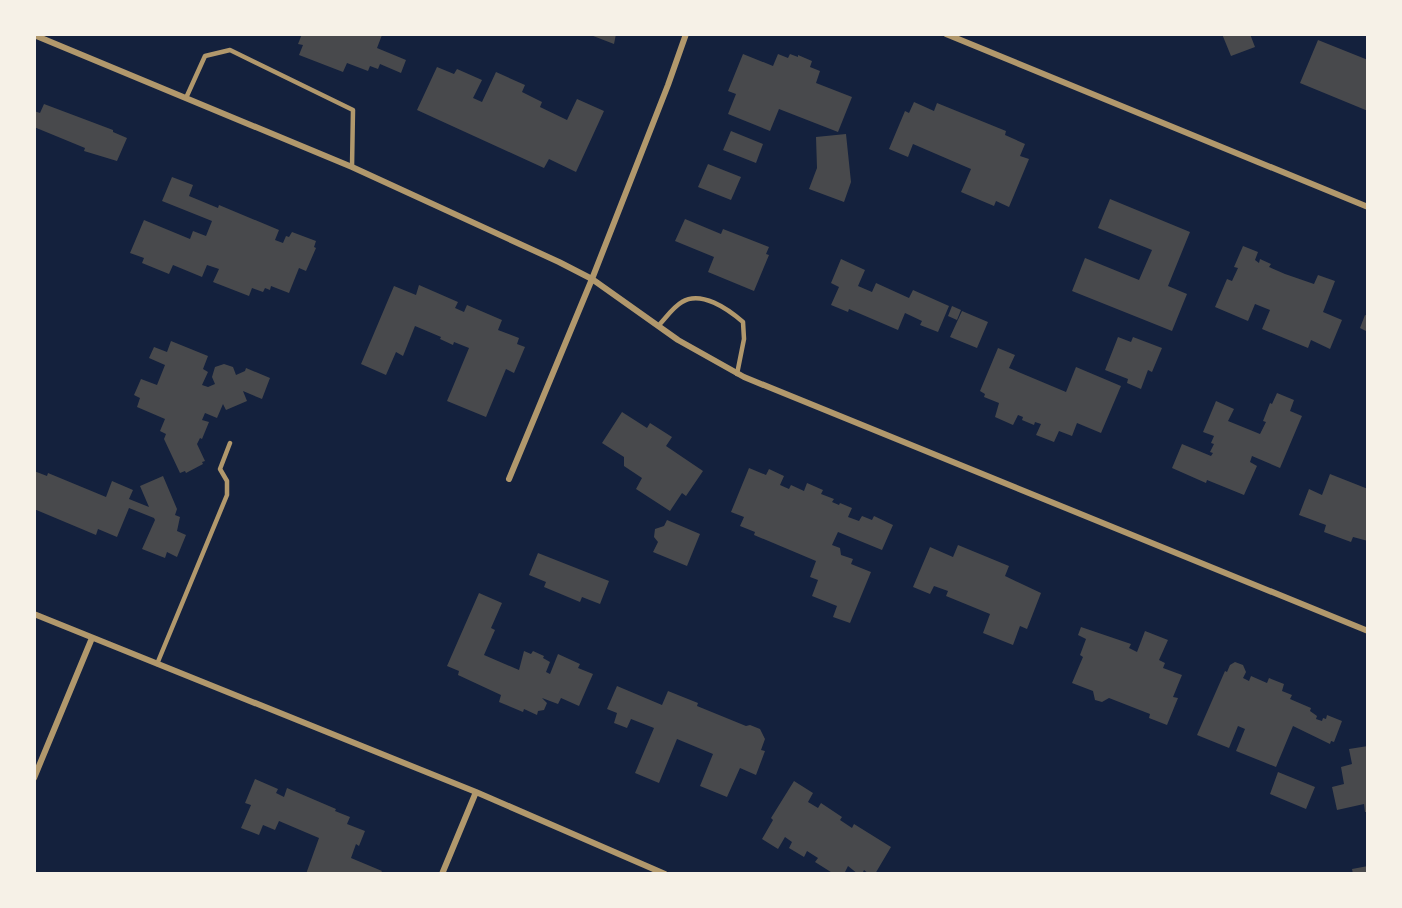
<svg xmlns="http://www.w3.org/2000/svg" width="1402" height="908" font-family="'Public Sans',sans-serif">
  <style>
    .building { fill: #48494c }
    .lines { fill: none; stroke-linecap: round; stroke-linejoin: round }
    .service { stroke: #b1986c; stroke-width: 4.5 }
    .minor { stroke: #b1986c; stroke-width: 6 }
  </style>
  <rect width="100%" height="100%" fill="#14213d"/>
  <path class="building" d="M302,34H380L382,35L377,48L406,60L401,73L380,64L378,69L370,66L368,71L347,63L343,72L299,55L303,45L298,44Z
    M588,34H616L614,44Z
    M1222,34H1250L1255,47L1231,56Z
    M1318,40L1368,60V111L1300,83Z
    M743,54L773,66L778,54L788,58L790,54L798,57V55L812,61L810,67L820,71L816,83L852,97L838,132L779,109L770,131L728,114L736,94L728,91Z
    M437,67L454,74L457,69L482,80L473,98L482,102L496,72L525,85L522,92L542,102L540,107L567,120L577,99L604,111L576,172L549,159L544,168L417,110Z
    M914,102L934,111L937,103L1006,131L1005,135L1025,144L1020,156L1029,159L1009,207L996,201L994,206L961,192L971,169L913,144L908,157L889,149L905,111L909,113Z
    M44,104L113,130V132L127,138L117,161L84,151L85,148L34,127V111L40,113Z
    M731,131L763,144L756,163L723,150Z
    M846,134L851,182L844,202L809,189L817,168L816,137Z
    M708,164L741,177L731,200L698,187Z
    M172,177L193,185L189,196L218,208L219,205L279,230L275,240L283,243L286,236L289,237L292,232L316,241L314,247L316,248L306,271L299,268L289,293L271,286L270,290L265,288L263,292L252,288L249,296L213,282L219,269L207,265L202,277L173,265L169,274L142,263L144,258L130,253L144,220L190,239L193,231L206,236L212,221L162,201Z
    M1110,199L1190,232L1168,286L1187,294L1172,331L1072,291L1085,258L1139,280L1152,250L1098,228Z
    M685,219L721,234L723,229L769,247L766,254L769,255L754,291L708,272L714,257L675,241Z
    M1243,246L1258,252L1255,260L1259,263L1260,259L1271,264L1269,267L1285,274L1314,284L1318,275L1335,281L1323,312L1342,320L1330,349L1311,340L1308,348L1262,329L1270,310L1255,304L1248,321L1215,307L1227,279L1232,281L1238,268L1234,267Z
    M841,259L865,270L858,286L872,292L876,283L909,298L913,290L949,306L938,332L920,325L922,321L905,313L898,330L849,309L848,312L831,305L839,287L831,283Z
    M419,285L458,302L455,308L464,312L467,305L502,320L498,330L519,338L517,344L525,347L514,373L506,369L486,417L447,401L469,348L454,342L453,345L440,339L441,337L415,326L403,356L396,352L386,375L361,364L394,286L416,295Z
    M952,306L961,310L957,320L948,316Z
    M962,311L988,322L977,348L950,337Z
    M1365,315L1368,316L1366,331L1360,328Z
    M1118,337L1131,342L1133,337L1162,348L1152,372L1148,370L1141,389L1127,383L1128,379L1105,370Z
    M171,341L208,356L203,369L208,372L202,385L208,387L215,384L212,377L215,367L224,364L233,367L236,375L245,371L246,368L270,378L262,399L243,391L247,401L226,410L223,404L217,418L205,413L202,420L209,422L202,439L200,438L197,444L205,461L202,462L203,464L186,473L185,471L180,473L164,439L166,434L160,431L165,419L137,407L140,398L134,395L141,379L157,385L165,365L149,358L154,347L167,352Z
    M998,348L1015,355L1009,368L1066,392L1076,367L1121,386L1101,433L1077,423L1072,436L1059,431L1054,442L1036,435L1041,424L1035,422L1034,425L1022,420L1023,417L1018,415L1013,425L995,417L999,403L984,397L985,394L980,391Z
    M1277,393L1294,400L1290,411L1302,416L1280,468L1252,456L1250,462L1257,466L1244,495L1207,480L1206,483L1172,468L1182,444L1211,456L1213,453L1210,452L1214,444L1211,443L1214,436L1203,432L1216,401L1234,409L1228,421L1260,434L1266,422L1263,421L1270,403L1272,404Z
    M622,412L647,428L650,423L672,437L666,446L703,471L686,496L682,493L670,511L636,489L642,478L624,466V457L602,443Z
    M749,468L766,475L769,469L784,476L780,485L789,489L791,485L804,491L807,483L823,490L821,494L834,499L832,502L839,505L840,503L852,508L848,517L859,521L862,516L872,520L874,516L893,525L882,550L838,532L832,545L840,548L841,555L853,559L851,564L871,572L850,623L833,617L837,606L812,596L818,580L810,577L816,561L754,535L755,532L740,526L744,517L731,512Z
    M34,471L47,476L48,473L106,497L112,481L133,490L129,499L149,507L140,486L163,476L177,509L175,515L180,517L177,531L186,535L177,557L167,552L165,558L142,549L155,520L154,518L129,508L117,537L98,529L96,535L34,509Z
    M1330,474L1368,489V541L1353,537L1351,542L1324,532L1326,525L1299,515L1309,489L1322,495Z
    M667,520L700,534L687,566L653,552L658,542L654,537L655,529L664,526Z
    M958,545L1009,566L1005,576L1041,593L1027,629L1020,626L1013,645L983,633L990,614L946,596L948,591L934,586L930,594L913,587L930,547L953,557Z
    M538,553L609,581L600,604L582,597L580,602L544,587L546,582L529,575Z
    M479,593L502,603L491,628L495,630L484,655L519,670L524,651L531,654L533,651L544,656L543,658L550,662L546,672L550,674L558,654L580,664L578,668L593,674L579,706L561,698L558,704L542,698L547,703L544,710L538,711L537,715L524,709L523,712L499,702L501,695L458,675L459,671L447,666Z
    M1081,627L1131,644L1129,648L1137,652L1145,631L1168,640L1159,660L1165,663L1163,668L1182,675L1173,697L1178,698L1167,725L1149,718L1150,714L1109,698L1102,702L1095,700L1093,691L1072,683L1083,657L1080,655L1086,639L1078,635Z
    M1235,662L1243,665L1246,672L1243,678L1249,681L1251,676L1267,683L1269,678L1284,684L1282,691L1292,695L1290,699L1311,708L1310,711L1317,716L1316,719L1322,721L1323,718L1326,719L1327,715L1342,721L1334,742L1331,741L1330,744L1293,726L1276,767L1236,751L1245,729L1238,726L1229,748L1197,735L1225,671L1227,672L1230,665Z
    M617,686L662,705L668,691L698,703L697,706L746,726L750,725L760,729L765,739L761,750L765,751L756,775L740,768L727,797L700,786L713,754L677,739L659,783L635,773L654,728L631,719L627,728L614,723L617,713L607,709Z
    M1368,746V812H1365L1364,804L1337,810L1332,787L1344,784L1341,767L1352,764L1349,749Z
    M1278,772L1315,787L1306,809L1270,794Z
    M255,779L278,789L276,793L284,797L287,788L336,809L335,811L350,817L347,824L365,831L359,846L356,844L351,858L382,871L380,874H306L319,838L279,821L275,830L263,825L259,835L241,828L251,805L245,803Z
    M794,781L813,793L808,802L818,808L821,803L842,817L840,820L852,828L854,824L891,847L875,874H869L864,870L862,874H858L848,866L844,874H834L815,862L818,858L807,851L804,857L789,848L792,842L785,837L778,849L762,839L773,820L771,818Z
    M1368,866V874H1353L1352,869Z"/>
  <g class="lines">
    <path class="service" d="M186,98L205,56L230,50L353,110L352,167
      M658,326C665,319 673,307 682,302C701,290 728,309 743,322L744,339L737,374
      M157,664L227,495V481L220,469L230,443"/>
    <path class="minor" d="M946,34L1368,207
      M34,35L352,167L559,262L592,279L678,340L744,377L1368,631
      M509,479L592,279L668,85L686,34
      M34,614L476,792L665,874
      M34,778L92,638
      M442,874L476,792"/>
  </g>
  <rect width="1402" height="908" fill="none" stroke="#f6f1e7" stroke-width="72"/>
</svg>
